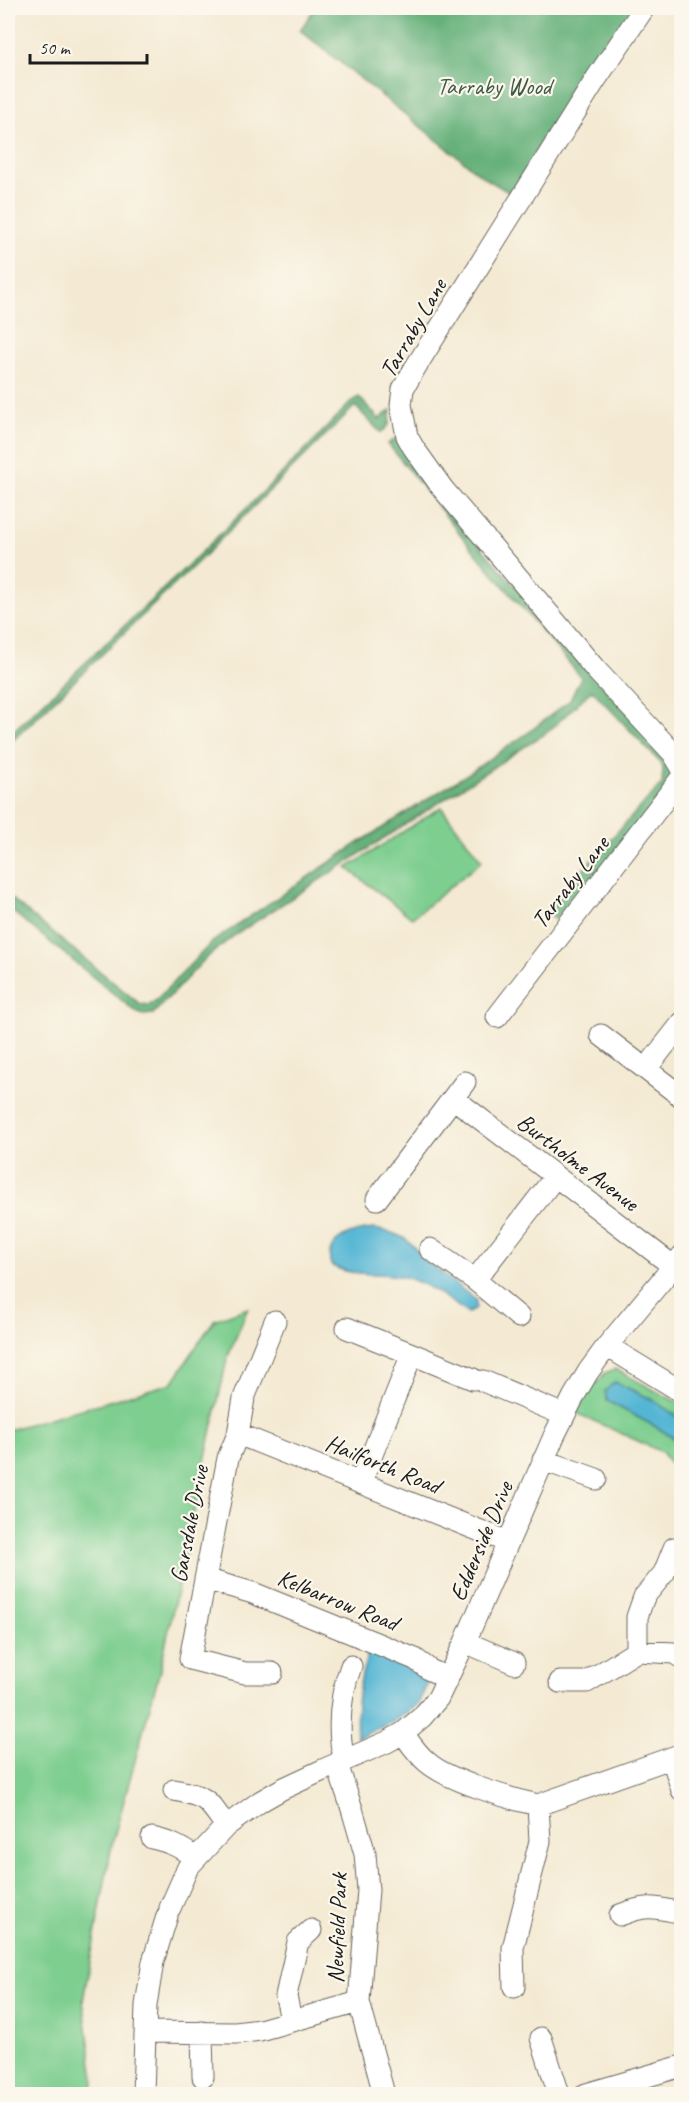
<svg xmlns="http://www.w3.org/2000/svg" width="689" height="2102" font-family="Caveat,sans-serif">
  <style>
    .green { fill: #7dce8f; stroke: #4c7556; stroke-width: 1.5 }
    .forest { fill: #66b17a; stroke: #41664b; stroke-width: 1.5 }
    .water { fill: #55b6d4; stroke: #386978; stroke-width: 1.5 }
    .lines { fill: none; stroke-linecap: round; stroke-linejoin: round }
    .minor-casing { stroke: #68645c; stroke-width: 23 }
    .minor { stroke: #fff; stroke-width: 21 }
    .labels { text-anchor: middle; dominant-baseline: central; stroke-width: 4.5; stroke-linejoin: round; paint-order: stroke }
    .park-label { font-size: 24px; fill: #3e5a44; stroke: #fbf7ec }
    .street-label { font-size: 24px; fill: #1c1c1c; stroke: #fbf7ec }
  </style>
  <rect width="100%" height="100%" fill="#fbf7ec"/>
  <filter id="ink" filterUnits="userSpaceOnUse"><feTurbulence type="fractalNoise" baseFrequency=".0167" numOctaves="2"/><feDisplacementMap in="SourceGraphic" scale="12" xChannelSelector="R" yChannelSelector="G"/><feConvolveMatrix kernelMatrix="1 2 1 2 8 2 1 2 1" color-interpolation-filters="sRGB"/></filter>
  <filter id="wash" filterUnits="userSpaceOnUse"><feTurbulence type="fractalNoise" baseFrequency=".008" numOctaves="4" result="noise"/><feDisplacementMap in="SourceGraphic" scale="24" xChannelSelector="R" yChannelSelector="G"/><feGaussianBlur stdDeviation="1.35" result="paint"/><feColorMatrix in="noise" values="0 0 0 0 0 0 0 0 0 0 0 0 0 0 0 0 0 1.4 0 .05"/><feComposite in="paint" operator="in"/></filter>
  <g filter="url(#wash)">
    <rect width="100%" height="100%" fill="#f4ead3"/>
    <path class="green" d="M441,807L482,861L412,918L347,868Z
      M248,1308L227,1359L160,1670L112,1844L83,2000L94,2078L93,2094H8V1430L172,1383L214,1320Z
      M615,1369L682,1405L681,1478L662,1452L576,1413L582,1400L605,1373Z"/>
    <path class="forest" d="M315,8H639L515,196L483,177L300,30Z
      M359,397L379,419L391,410L389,425L381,433L355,406L201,559L8,745V736C124,626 242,517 352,401Z
      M396,438L442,503L674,766L672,785L555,920L547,911L592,859L662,784L663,768L657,759L592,690L549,731L235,935L205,959L153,1014L143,1015L136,1012L8,908V896L140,1004L149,1005L156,1000L212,942L357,844L469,773L529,732L570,700L581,677L473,550L388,444Z"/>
    <path class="water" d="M374,1229C394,1232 410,1237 420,1256L476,1300V1309L468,1313C450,1301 429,1285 408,1278C385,1271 351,1278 331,1265C323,1239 354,1230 374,1229Z
      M615,1382L651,1399L681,1419V1443L658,1428L607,1401L605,1391Z
      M369,1650L412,1665L430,1678L418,1704L392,1722L357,1738C355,1703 358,1684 369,1650Z"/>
  </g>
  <g filter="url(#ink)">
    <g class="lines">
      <defs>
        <path id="minor" d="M644,8L596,79L415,368L403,389L401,405L407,436L413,447L443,489L506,563L596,670L673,753L682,768
          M497,1017L682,777
          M601,1035L682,1097
          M646,1069L682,1023
          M453,1098L673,1266
          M377,1199L465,1082
          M430,1249L475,1280L519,1317
          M475,1280L555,1177
          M347,1328L412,1354
          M607,1346L682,1392
          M483,1381L564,1415
          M238,1434L508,1542
          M543,1460L596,1479
          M361,1482L412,1354L473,1379
          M205,1579L253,1593L415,1659L430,1670L448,1678
          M465,1642L514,1663
          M637,1651V1617L644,1597L664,1573L674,1548
          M272,1673H245L190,1659L228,1458L238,1434L244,1398L275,1321
          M560,1682H587L637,1651L674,1653L682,1658
          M403,1733C410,1743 417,1754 427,1762C447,1780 510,1799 538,1805
          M672,1758L682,1790
          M344,1761C337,1728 339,1698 351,1666
          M337,1764L352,1809L365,1854L368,1890L359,2002L384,2094
          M174,1790C208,1797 206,1798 226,1826
          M152,1838C170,1842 181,1847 195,1858
          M170,1908L188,1867L226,1826L261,1801L282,1789L325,1769L387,1742L403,1733L422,1717L438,1698L465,1642L555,1434L574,1396L588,1372L607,1346L682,1256
          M620,1915C647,1904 654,1907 682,1913
          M514,1987L513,1948L540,1841L538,1805L682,1754
          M291,2020L286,1996L298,1942L311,1930
          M145,2032L236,2033L260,2030L359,2002
          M202,2032L203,2077
          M541,2038L559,2094
          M143,2094L146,2005L153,1962L167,1916
          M586,2094L682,2066"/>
      </defs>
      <use href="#minor" class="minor-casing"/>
      <use href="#minor" class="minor"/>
    </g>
  </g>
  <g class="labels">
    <g class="park-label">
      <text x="494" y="86">Tarraby Wood</text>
    </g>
    <g class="street-label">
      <text transform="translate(413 328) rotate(-60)">Tarraby Lane</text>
      <text transform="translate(570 882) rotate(-52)">Tarraby Lane</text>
      <text transform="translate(578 1162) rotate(37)">Burtholme Avenue</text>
      <text transform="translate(383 1464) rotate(22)">Hailforth Road</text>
      <text transform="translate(189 1524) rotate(-79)">Garsdale Drive</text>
      <text transform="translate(481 1541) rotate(-67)">Edderside Drive</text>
      <text transform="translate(338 1600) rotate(22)">Kelbarrow Road</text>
      <text transform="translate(337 1928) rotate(-88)">Newfield Park</text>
    </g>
  </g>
  <rect width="689" height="2102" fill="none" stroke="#fbf7ec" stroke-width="30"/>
  <path d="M30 54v9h117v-9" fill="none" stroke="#1c1c1c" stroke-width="3"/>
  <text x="39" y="54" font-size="18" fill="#1c1c1c" stroke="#fbf7ec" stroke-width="4.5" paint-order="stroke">50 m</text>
</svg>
